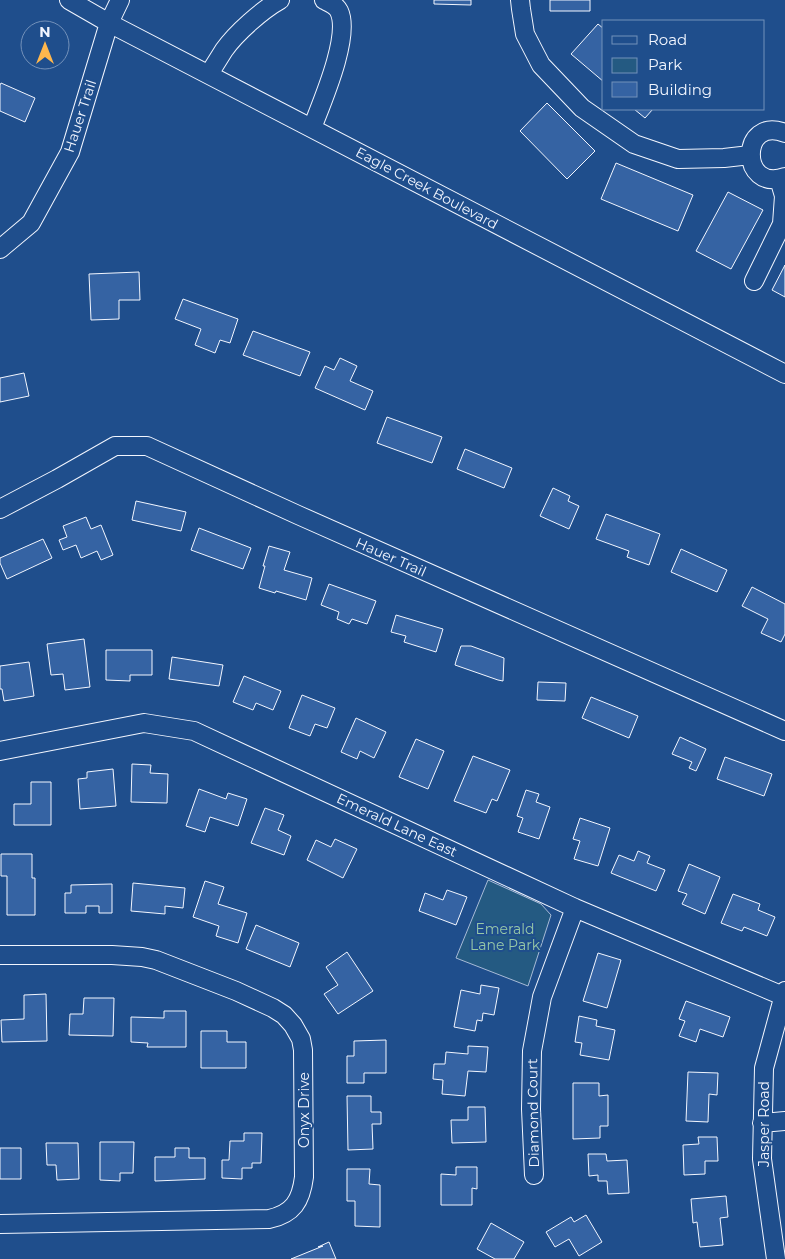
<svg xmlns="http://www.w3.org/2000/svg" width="785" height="1259" font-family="Montserrat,sans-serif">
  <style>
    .green { fill: #245a82; stroke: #a8bbd7 }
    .building { fill: #3563a3; stroke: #f2f6ff }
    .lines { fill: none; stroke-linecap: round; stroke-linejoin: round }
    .minor-casing { stroke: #f2f6ff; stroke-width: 20 }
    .minor { stroke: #1f4e8c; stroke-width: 18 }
    .labels { text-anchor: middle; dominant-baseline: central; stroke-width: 4; stroke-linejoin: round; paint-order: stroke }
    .street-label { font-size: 14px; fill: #f2f6ff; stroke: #1f4e8c }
    .park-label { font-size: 14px; fill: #97c8a6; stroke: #1f4e8c }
  </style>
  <rect width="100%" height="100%" fill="#1f4e8c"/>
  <path class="green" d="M488,880L541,904L551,915L528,986L456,958Z"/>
  <path class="building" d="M434,0H471V5L434,4Z
    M550,0H590V11H550Z
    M598,24L604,29V82L571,54Z
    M1,83L35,98L25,122L0,111V85Z
    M547,103L595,151L567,179L520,131Z
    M634,109H653L645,118Z
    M616,163L693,195L678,231L601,199Z
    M728,192L763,210L731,269L696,251Z
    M785,265V297L772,290Z
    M139,272L140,300H119V319L91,320L89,274Z
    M183,299L238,319L230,343L220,340L215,353L195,345L201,329L175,319Z
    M253,331L310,352L300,376L243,355Z
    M340,358L357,366L350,381L373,391L365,410L315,388L325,366L334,370Z
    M24,373L29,396L0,402V378Z
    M387,417L442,437L432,463L377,443Z
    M465,449L512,468L504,488L457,469Z
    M553,488L570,496L568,501L579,506L569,529L540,516Z
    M136,501L186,512L181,531L132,520Z
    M606,514L660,534L649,565L627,557L629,551L596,539Z
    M86,517L91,529L101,525L113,555L101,560L97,551L81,558L76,545L63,550L59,540L67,537L63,526Z
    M199,528L251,548L243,569L191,550Z
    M43,539L52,558L7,579L0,563V558Z
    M269,546L290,552L284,570L312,578L306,600L276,591L275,593L259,588L265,566H263Z
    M681,549L727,570L717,592L671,572Z
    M329,584L376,601L367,624L352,619L349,624L337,619L339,612L321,605Z
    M752,587L785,604V634L781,642L761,633L768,619L742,606Z
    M396,615L443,629L436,652L404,642L406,636L391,632Z
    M84,639L90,687L65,690L63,674L51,675L47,644Z
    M461,646H471L504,658L503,681L498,680L455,665L456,661Z
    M106,650H152V675H130V681L106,680Z
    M172,657L223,665L219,686L169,679Z
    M29,662L34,696L4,701L2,689H0V666Z
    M244,676L281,691L273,710L256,703L253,710L233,702Z
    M538,682L566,683L565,701L537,700Z
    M302,695L335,708L327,728L315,724L310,736L289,728Z
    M591,697L638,716L629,738L582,718Z
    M356,718L386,732L374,758L360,751L357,759L341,752Z
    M680,737L706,749L696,771L689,768L692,762L672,754Z
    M416,739L444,751L428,789L399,777Z
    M473,756L510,770L497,801L492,799L486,813L454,801Z
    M725,757L772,774L764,796L717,779Z
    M132,764L151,765L150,773L168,774L167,803L131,802Z
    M113,769L116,806L80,809L78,779L87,778V772Z
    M31,782H51V825H14V804H31Z
    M199,789L226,799L228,793L247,799L238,826L210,817L205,832L186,826Z
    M526,790L539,794L536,802L550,807L539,839L518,832L523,818L517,816Z
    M265,808L284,815L278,830L291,836L284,855L251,843Z
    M580,818L610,828L598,866L574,859L580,841L573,839Z
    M335,839L357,849L343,878L307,860L316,840L331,847Z
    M638,851L650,856L647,863L665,870L656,891L611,873L619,855L634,861Z
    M1,854H32V878H35V915H7V876H1Z
    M689,864L720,877L705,914L682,904L687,894L678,891Z
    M205,881L224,887L218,904L247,913L238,943L216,936L219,926L193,917Z
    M133,883L185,888L183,908L165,906V914L131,911Z
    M112,884V913H99V906H86V913H65V893H71V885Z
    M447,890L467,897L456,925L419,911L425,893L443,900Z
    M733,894L760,904L758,910L775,917L767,936L744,927L742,931L721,923Z
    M256,925L299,943L290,967L246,949Z
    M347,952L373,991L338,1014L324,994L338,985L326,967Z
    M598,953L621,960L607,1008L583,1001Z
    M481,985L499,988L494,1015L483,1013L482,1021L477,1020L475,1031L454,1027L461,990L480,994Z
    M46,994L47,1041L2,1042L1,1020L24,1019V995Z
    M84,998H114L113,1036L69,1035L70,1014H83Z
    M686,1001L730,1017L723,1037L700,1029L696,1042L679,1036L685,1021L679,1019Z
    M164,1011H186V1047H147L148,1043L131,1042V1017L164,1018Z
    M579,1016L597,1020L596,1026L615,1030L609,1060L580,1055L582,1043L575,1042Z
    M201,1031H227V1042H246V1068H201Z
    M386,1040V1073H364V1083H347V1056H354V1041Z
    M468,1046L488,1047L486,1072L468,1071L465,1096L442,1094L443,1080L433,1079L434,1064H445L446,1052L468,1054Z
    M688,1072L718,1073L717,1095L709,1094L708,1122L686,1121Z
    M573,1083H599V1096L608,1095V1126H600V1138L573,1139Z
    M347,1096H371V1112H381V1124H372L373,1149L348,1150Z
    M468,1107H485L486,1142L452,1143L451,1120H468Z
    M244,1133H262L261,1163H252V1168H242V1179L222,1178V1160H229L230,1141H244Z
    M698,1137H717L718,1161H705V1174L684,1175L683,1145L699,1144Z
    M100,1142H134L133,1173H120V1181L100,1180Z
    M46,1143H78L79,1179L57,1180L56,1165H47Z
    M0,1148H21V1179H0Z
    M175,1148H189V1158H205V1179L155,1181V1157H175Z
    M588,1154H606L607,1161L627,1160L629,1193L608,1194L607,1181H598V1175L589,1176Z
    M456,1167H477V1189L472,1188V1205H441V1174L456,1175Z
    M347,1169H370L369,1184L380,1185V1227L355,1226V1201H347Z
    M726,1196L728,1217L720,1218L723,1245L700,1247L697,1222L693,1223L691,1199Z
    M586,1215L602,1242L579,1256L569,1239L555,1247L546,1232L571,1217L574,1222Z
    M491,1223L524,1242L514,1259H495L477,1249Z
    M329,1242L336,1259H291L323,1246L318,1247Z"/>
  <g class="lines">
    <defs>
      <path id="minor" d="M69,0L109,23L785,374
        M520,0L521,9L525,34L541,65L582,108L634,144L678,159L724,158L750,155
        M209,74C214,66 219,58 224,50C236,33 262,10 280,0
        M312,128C322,102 351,36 339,11C336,5 330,3 324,0
        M785,133C740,115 739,193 785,177
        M0,249L31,223L70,152L109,23L120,0
        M754,281L782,224L784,196L779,179
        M0,509L57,479L115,446H147L298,515L785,731
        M0,751L144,723L194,731L575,908L783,996
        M0,955H112L142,957L156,960L236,991L273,1008L284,1015L293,1025L301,1039L303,1050L304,1177C301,1201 293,1214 269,1219L0,1224
        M762,1123L785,1121
        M534,1175L531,1109L532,1051L542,997L575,908
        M776,1259L762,1159L764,1068L785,991"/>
    </defs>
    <use href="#minor" class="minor-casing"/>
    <use href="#minor" class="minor"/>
  </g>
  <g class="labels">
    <g class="street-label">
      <text transform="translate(80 116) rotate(-72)">Hauer Trail</text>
      <text transform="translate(427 188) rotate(28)">Eagle Creek Boulevard</text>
      <text transform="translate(391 557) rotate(24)">Hauer Trail</text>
      <text transform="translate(397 825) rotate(25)">Emerald Lane East</text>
      <text transform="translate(304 1110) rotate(-90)">Onyx Drive</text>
      <text transform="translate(533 1113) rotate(-91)">Diamond Court</text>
      <text transform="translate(764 1124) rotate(-90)">Jasper Road</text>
    </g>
    <g class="park-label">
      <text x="505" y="929">Emerald<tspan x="505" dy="16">Lane Park</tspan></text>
    </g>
  </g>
  <rect x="602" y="20" width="162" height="90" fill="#1f4e8c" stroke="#7391ba"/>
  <rect x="612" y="36" width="25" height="8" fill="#1f4e8c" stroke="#7391ba"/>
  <text x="648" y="45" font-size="15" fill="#f2f6ff">Road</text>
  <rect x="612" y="58" width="25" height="15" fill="#245a82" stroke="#7391ba"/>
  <text x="648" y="70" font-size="15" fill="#f2f6ff">Park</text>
  <rect x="612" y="82" width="25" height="15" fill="#3563a3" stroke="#7391ba"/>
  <text x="648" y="95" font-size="15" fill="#f2f6ff">Building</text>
  <g transform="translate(45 45)"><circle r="24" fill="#1f4e8c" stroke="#7391ba"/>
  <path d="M0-4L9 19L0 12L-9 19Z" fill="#ffb74d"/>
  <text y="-8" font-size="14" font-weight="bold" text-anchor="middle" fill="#f2f6ff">N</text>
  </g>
</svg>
